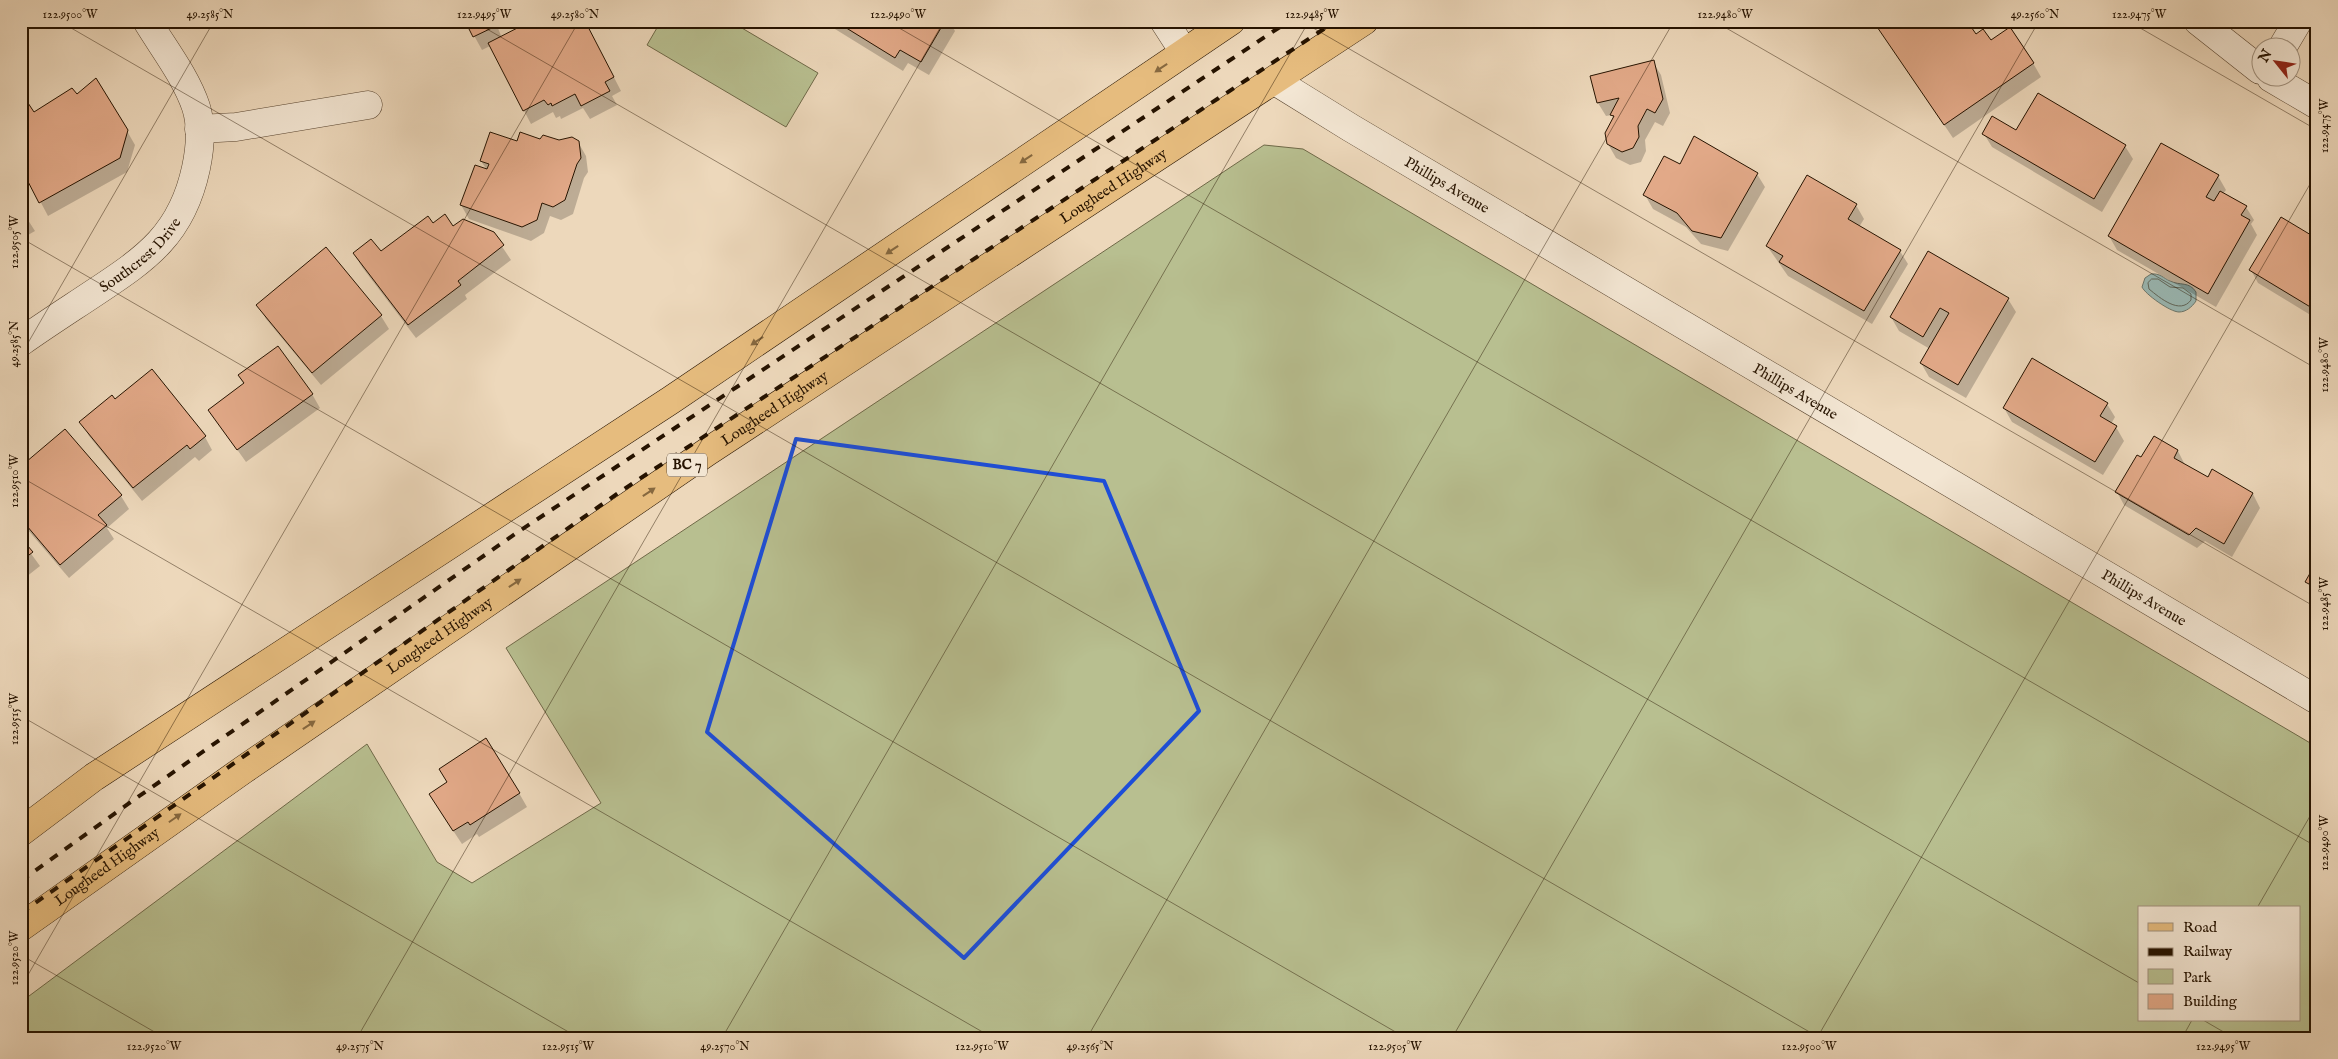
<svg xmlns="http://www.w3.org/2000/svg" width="2338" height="1059" font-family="'IM FELL English',serif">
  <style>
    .green { fill: #b8bf90; stroke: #6f6948; fill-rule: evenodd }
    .water { fill: #9ab9b5; stroke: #6c776d }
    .shadow { fill: #0003 }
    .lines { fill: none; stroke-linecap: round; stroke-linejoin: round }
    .shore { stroke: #60665a; stroke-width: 1 }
    .building { fill: #e2a988; stroke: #261300 }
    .minor-casing { stroke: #58442f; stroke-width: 29 }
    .major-casing { stroke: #261300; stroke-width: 29 }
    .minor { stroke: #f3e6d3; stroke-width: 28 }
    .major { stroke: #e6bc7e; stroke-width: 28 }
    .rail { stroke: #261300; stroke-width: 4; stroke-dasharray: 9 9; stroke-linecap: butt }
    .oneway { fill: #86683f }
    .marked { fill: none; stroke: #1d4ed8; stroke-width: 4; stroke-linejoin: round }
    .ticks { fill: none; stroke: #261300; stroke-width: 1; stroke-opacity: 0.45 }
    .labels { text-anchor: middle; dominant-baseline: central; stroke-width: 5; stroke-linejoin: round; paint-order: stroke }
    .shield { fill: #f3e6d3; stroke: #64523f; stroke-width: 1 }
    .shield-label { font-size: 14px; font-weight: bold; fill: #261300 }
    .street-label { font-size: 15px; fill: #261300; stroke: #f3e6d3 }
    .neatline { fill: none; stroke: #261300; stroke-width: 2 }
    .ticks-label { font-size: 12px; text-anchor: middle; fill: #261300 }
  </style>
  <rect width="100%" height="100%" fill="#edd8bb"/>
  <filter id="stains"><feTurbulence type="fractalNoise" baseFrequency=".004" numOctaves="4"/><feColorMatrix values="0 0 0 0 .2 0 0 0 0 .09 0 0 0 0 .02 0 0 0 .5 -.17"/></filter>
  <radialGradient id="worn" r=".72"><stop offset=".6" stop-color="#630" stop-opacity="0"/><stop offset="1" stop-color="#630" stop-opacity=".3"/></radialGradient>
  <path class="green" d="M661,21H730L818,73L786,127L647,45Z
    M1264,145L1303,149L2317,747V1038H21V1002L367,744L437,862L472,883L601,803L506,648ZM2139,908H2299V1020H2139Z"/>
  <path class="water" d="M2151,274C2160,273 2163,278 2170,281C2180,286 2189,281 2196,292V301C2192,307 2186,312 2179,312C2170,312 2145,294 2142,287L2145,278Z"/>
  <path class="shadow" d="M21,21H35V22L21,30Z
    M466,21H495L502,38L585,21L621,91L612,96L617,105L590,119L583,108L561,119L560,116L556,118L553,112L531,124L490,46L482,50Z
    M822,21H949L955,31L929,75L908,63L903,71Z
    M1874,21L1976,35L2033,63L2041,77L1953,138Z
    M1653,62L1661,75L1670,113L1663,126L1655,122L1645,140L1646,151L1641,162L1630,165L1616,158L1608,144L1614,119L1612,115L1606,116L1598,103Z
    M77,96L127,131L135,145L127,172L48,216L21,165Z
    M2016,132L2125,146L2133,159L2102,212L1992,147L1984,134Z
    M540,140L578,142L586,156L588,172L584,178L573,214L561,220L550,216L544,233L531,241L469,219L461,205L487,170L481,161L518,143Z
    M1680,165L1757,174L1765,187L1728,251L1701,244L1686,227L1653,209L1645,195Z
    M2218,176L2226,190L2223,194L2246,207L2254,220L2251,224L2257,235L2216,307L2117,250L2109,236Z
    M1856,205L1864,219L1859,227L1900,251L1908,264L1872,324L1788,276L1767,246Z
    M21,209L35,231L21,239Z
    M433,225L493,233L511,260L465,295L467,299L416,338L362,267L354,254L381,253Z
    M2315,239L2317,242V319L2258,283L2251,270Z
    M1928,253L2008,299L2016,312L1966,398L1929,377L1921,363L1930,349L1899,331L1891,317Z
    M258,305L381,316L389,329L321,385L266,319Z
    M239,376L312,394L320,408L246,462L209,410L244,385Z
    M115,401L205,437L212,450L199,461L195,457L142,501L89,436L81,422Z
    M2107,404L2115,417L2111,424L2116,427L2124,441L2103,475L2012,422L2004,408Z
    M2154,438L2178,451L2185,465L2208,479L2212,471L2253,494L2260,508L2232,557L2205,541L2197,548L2124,505L2117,492L2142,459Z
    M22,459L26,463L121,496L129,509L107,528L114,539L69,578L21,522Z
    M21,540L40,566L21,581Z
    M2317,564V596L2307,582Z
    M519,793L527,807L479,837L477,834L462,844L438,808Z"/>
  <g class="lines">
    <path class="shore" d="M2152,279H2158L2170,287L2183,288L2191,294V300C2180,315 2160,298 2149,289L2148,283Z"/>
  </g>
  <path class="building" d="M465,21H494L496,26L473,37Z
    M531,21H585L614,77L605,82L610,91L581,106L575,94L552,106L551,103L548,105L544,100L523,111L488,43Z
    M835,21H945L921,62L900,50L895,58Z
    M1873,21H1967L1976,34L1983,29L1991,40L2010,27L2034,63L1944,125Z
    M1654,60L1663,99L1655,113L1647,109L1638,126L1639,137L1633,148L1622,152L1607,144L1605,133L1614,116L1610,115L1619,98L1597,103L1590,76Z
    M96,78L128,130L120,158L39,203L21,168V107L28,103L34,112L72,88L77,94Z
    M2038,93L2126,145L2094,199L1982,134L1992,116L2016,130Z
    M490,132L517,141L520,132L540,139L543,135L559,140L572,137L579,141L581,158L577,164L565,200L553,207L542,203L537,220L522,227L460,205L475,165L487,169L489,164L480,161Z
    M1694,136L1758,173L1721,238L1692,231L1677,213L1643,195L1664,156L1680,164Z
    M2161,143L2219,175L2206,197L2214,201L2220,191L2247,206L2241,215L2250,220L2208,294L2108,236Z
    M1807,175L1857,204L1848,219L1901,250L1864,311L1779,262L1783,256L1766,246Z
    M21,206L28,217L21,221Z
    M445,214L453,226L463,219L494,232L504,245L458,281L461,285L408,325L353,253L371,239L381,251L428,216L433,223Z
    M2281,217L2316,238L2313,244L2317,246V311L2249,270Z
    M326,247L382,315L312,373L256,305Z
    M1928,251L2009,298L1958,385L1920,363L1949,313L1940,308L1923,337L1890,317Z
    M278,346L313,394L237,450L208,410L244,383L238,375Z
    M2032,358L2108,403L2100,416L2117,426L2095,462L2003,408Z
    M152,369L206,436L190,449L187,445L133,488L79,422L112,395L115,399Z
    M65,429L122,495L98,515L107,525L60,565L21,519V458L26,462Z
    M2154,436L2178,450L2174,458L2208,477L2212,469L2253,493L2224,544L2196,528L2189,535L2115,492L2137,455L2141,457Z
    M21,538L33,552L21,561Z
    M2317,561V588L2305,582Z
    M486,738L520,793L470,825L468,822L453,831L429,794L447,782L439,769Z"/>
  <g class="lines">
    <defs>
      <g id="minor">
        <path d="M1164,21L1184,52"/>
        <path d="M2198,21L2260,70"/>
        <path d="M2282,48L2298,21"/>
        <path d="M2271,78L2317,105"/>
        <path id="s1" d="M1275,81L1351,128L2317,700"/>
        <path d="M199,129L236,127L368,105"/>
        <path id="s2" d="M21,342C45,325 70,309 94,293C147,258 182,234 196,168C200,149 202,126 196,107C186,77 164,49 147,21"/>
      </g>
      <g id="major">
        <path d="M21,832L94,777L671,400L1231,21"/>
        <path id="s3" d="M21,927L243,770L707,452L1364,21"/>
      </g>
    </defs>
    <use href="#minor" class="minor-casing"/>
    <use href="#major" class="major-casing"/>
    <use href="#minor" class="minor"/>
    <use href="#major" class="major"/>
    <path class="rail" d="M21,881L135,799L515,534L1289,21
      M21,913L621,491L1336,21"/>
  </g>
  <defs><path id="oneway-solid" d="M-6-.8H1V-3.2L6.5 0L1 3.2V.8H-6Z" transform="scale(1.25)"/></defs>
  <g class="oneway">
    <use href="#oneway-solid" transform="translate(1161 68) rotate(146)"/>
    <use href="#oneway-solid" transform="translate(1026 159) rotate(146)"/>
    <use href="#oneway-solid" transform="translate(892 250) rotate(146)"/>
    <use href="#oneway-solid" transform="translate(757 341) rotate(146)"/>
    <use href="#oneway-solid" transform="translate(649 492) rotate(-34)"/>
    <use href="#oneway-solid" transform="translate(515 583) rotate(-34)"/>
    <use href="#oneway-solid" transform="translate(309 725) rotate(-34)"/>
    <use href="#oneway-solid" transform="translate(175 818) rotate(-35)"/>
  </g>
  <path class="marked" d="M796,439L1104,481L1199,711L964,958L707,732Z"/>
  <path class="ticks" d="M59,21L1820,1038M473,21L2139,983M887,21L2317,847M1301,21L2317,608M1714,21L2317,369M2128,21L2317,130M21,238L1406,1038M21,355L214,21M21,477L993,1038M21,716L579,1038M2257,908L2317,804M21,955L165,1038M21,987L579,21M2203,1020L2234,1038M357,1038L944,21M722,1038L1309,21M1087,1038L1674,21M1452,1038L2039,21M1817,1038L2317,172M2182,1038L2192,1020"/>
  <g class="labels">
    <rect class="shield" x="667" y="453.5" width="40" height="23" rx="4"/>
    <g class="shield-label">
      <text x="687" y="465">BC 7</text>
    </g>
    <g class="street-label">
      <text stroke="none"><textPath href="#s1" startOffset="201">Phillips Avenue</textPath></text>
      <text stroke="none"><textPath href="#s3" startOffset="1320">Lougheed Highway</textPath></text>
      <text stroke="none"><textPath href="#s2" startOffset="148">Southcrest Drive</textPath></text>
      <text stroke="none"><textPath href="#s1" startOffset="606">Phillips Avenue</textPath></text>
      <text stroke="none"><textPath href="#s3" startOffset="915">Lougheed Highway</textPath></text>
      <text stroke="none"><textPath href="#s1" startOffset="1011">Phillips Avenue</textPath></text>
      <text stroke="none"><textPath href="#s3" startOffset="510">Lougheed Highway</textPath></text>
      <text stroke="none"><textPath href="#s3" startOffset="105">Lougheed Highway</textPath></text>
    </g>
  </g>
  <rect width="2338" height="1059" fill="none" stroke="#edd8bb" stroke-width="55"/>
  <rect x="2138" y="906" width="162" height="115" fill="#f3e6d3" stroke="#a1927f"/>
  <rect x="2148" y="923" width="25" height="8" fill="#e6bc7e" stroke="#a1927f"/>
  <text x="2183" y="932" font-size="15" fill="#261300">Road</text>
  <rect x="2148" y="948" width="25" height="8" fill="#261300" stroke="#a1927f"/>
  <text x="2183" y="956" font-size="15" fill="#261300">Railway</text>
  <rect x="2148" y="969" width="25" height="15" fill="#b8bf90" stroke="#a1927f"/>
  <text x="2183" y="982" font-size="15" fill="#261300">Park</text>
  <rect x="2148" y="994" width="25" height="15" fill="#e2a988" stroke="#a1927f"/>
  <text x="2183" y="1006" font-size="15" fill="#261300">Building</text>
  <g transform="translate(2276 62) rotate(300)"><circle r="24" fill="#f3e6d3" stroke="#a1927f"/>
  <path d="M0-4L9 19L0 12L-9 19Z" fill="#8f2418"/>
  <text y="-8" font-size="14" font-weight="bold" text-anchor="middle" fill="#261300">N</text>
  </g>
  <rect x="28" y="28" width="2282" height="1004" class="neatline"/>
  <g class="ticks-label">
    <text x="70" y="18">122.9500°W</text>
    <text x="210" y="18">49.2585°N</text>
    <text x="484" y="18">122.9495°W</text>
    <text x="575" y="18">49.2580°N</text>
    <text x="898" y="18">122.9490°W</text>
    <text x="1312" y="18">122.9485°W</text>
    <text x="1725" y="18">122.9480°W</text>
    <text x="2035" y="18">49.2560°N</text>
    <text x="2139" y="18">122.9475°W</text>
    <text transform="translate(2324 126) rotate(-90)" y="4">122.9475°W</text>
    <text transform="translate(14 242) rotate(-90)" y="4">122.9505°W</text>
    <text transform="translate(14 344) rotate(-90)" y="4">49.2585°N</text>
    <text transform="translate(2324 365) rotate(-90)" y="4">122.9480°W</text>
    <text transform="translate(14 481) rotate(-90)" y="4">122.9510°W</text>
    <text transform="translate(2324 604) rotate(-90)" y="4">122.9485°W</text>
    <text transform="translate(14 719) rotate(-90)" y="4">122.9515°W</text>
    <text transform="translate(2324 843) rotate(-90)" y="4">122.9490°W</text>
    <text transform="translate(14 958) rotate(-90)" y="4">122.9520°W</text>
    <text x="154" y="1050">122.9520°W</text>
    <text x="360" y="1050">49.2575°N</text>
    <text x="568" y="1050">122.9515°W</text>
    <text x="725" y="1050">49.2570°N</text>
    <text x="982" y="1050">122.9510°W</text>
    <text x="1090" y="1050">49.2565°N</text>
    <text x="1395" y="1050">122.9505°W</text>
    <text x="1809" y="1050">122.9500°W</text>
    <text x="2223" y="1050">122.9495°W</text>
  </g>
  <rect width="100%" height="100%" filter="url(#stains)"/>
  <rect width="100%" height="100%" fill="url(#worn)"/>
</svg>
